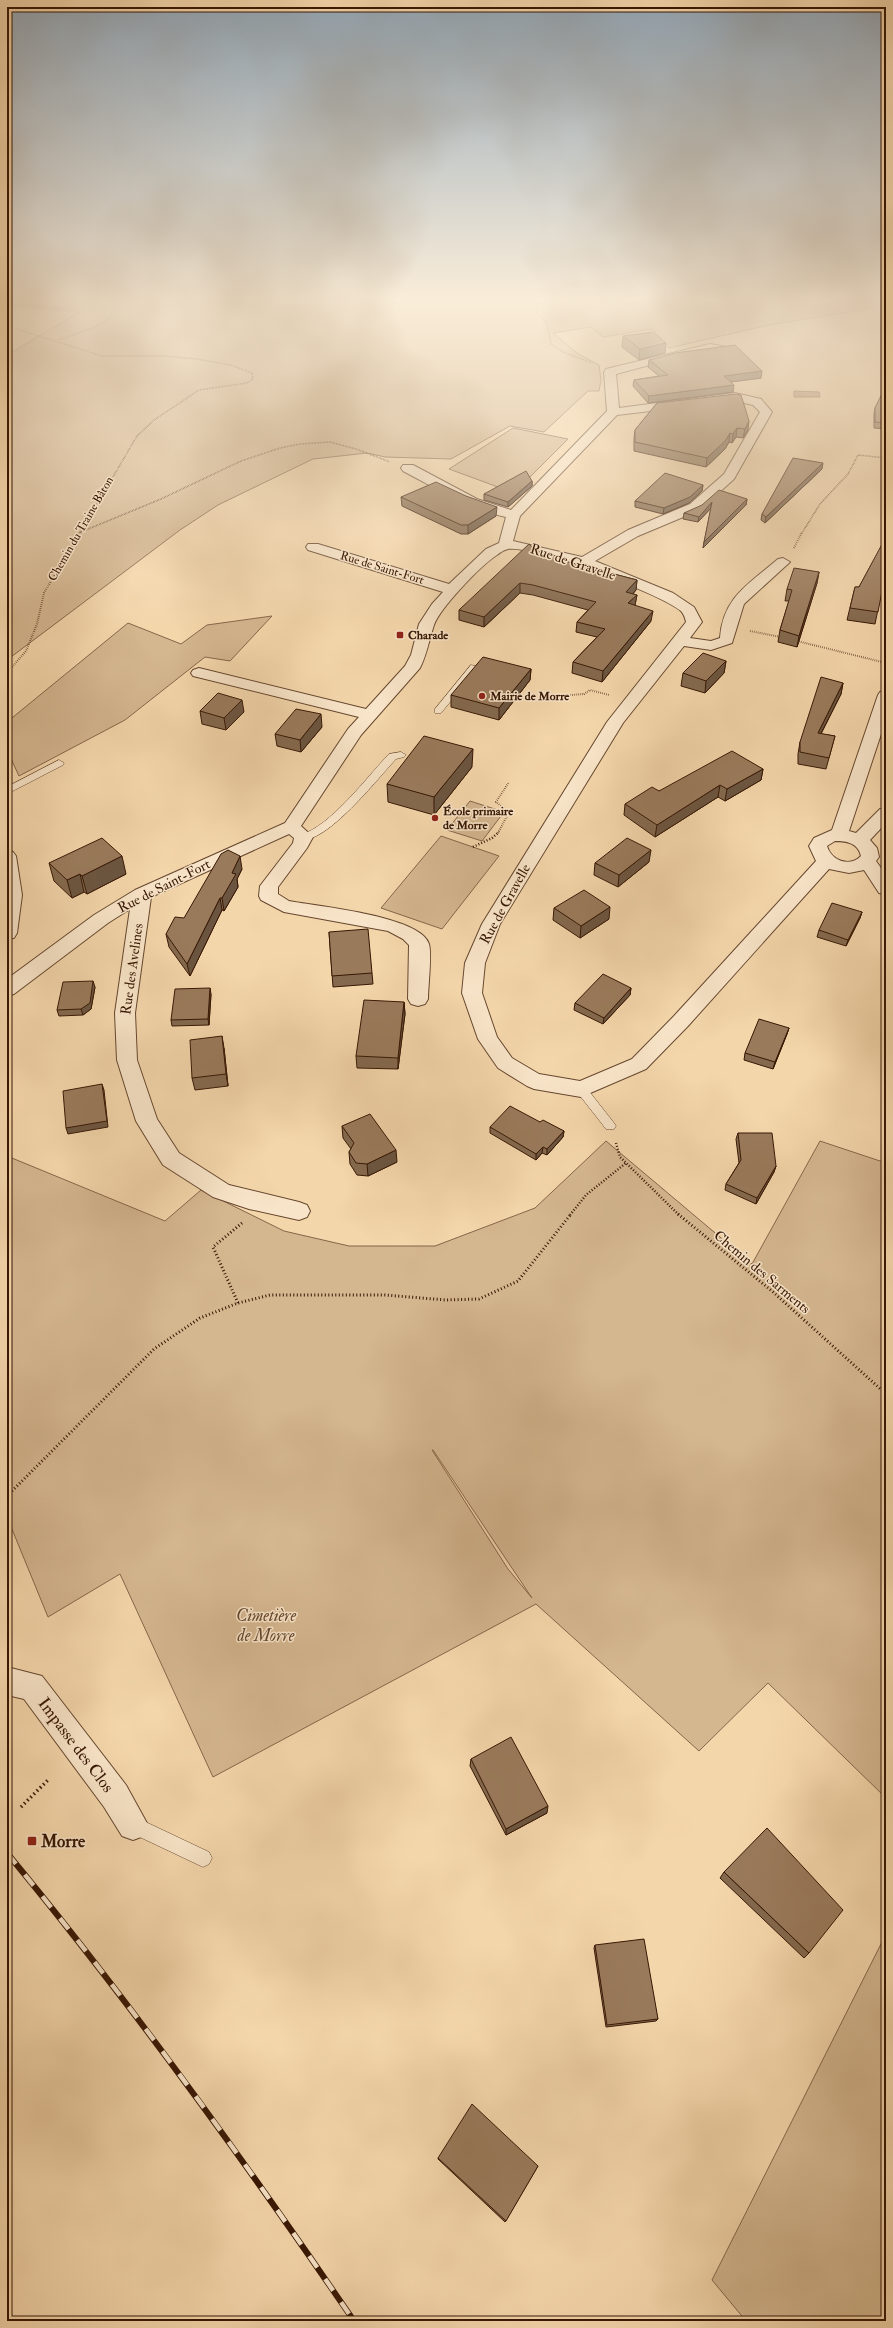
<svg xmlns="http://www.w3.org/2000/svg" width="893" height="2328" font-family="'IM FELL Double Pica',serif">
  <style>
    .green { fill: #d4b68f; stroke: #86664a; fill-rule: evenodd }
    .water { fill: #b49572; stroke: #826346 }
    .lines { fill: none; stroke-linecap: round; stroke-linejoin: round }
    .stream { stroke: #826346; stroke-width: 4.5 }
    .service-casing { stroke: #66472e; stroke-width: 1 }
    .minor-casing { stroke: #66472e; stroke-width: 2 }
    .path-far4 { stroke: #371704; stroke-width: 1.5; stroke-dasharray: 0.5 1; stroke-linecap: butt }
    .path-far3 { stroke: #371704; stroke-width: 2; stroke-dasharray: 0.5 1.5; stroke-linecap: butt }
    .path-far2 { stroke: #371704; stroke-width: 2.5; stroke-dasharray: 1 2; stroke-linecap: butt }
    .path-far1 { stroke: #371704; stroke-width: 3; stroke-dasharray: 1 2.5; stroke-linecap: butt }
    .path { stroke: #371704; stroke-width: 3.5; stroke-dasharray: 1.5 3; stroke-linecap: butt }
    .service { fill: #f8e4c8; fill-rule: evenodd }
    .minor { fill: #f8e4c8; fill-rule: evenodd }
    .rail-casing { stroke: #371704; stroke-width: 6 }
    .rail { stroke: #f8e4c8; stroke-width: 4.5; stroke-dasharray: 14; stroke-linecap: butt }
    .wall { fill: #84694e; stroke: #371704 }
    .shaded-wall { fill: #6b5540; stroke: #371704 }
    .building { fill: #997a5b; stroke: #371704 }
    .poi-dot { fill: #8f2418; stroke: #f8e4c8; stroke-width: 1.5 }
    .labels { text-anchor: middle; dominant-baseline: central; stroke-width: 3; stroke-linejoin: round; paint-order: stroke }
    .far-street-label { font-size: 12px; fill: #371704; stroke: #f8e4c8 }
    .far-poi-label { font-size: 12px; font-weight: bold; fill: #371704; stroke: #f8e4c8; text-anchor: start }
    .street-label { font-size: 14px; fill: #371704; stroke: #f8e4c8 }
    .near-park-label { font-size: 17px; font-style: italic; fill: #66472e; stroke: #f8e4c8 }
    .near-street-label { font-size: 17px; fill: #371704; stroke: #f8e4c8 }
    .near-poi-label { font-size: 17px; font-weight: bold; fill: #371704; stroke: #f8e4c8; text-anchor: start }
  </style>
  <rect width="100%" height="100%" fill="#f4d6ab"/>
  <filter id="stains"><feTurbulence type="fractalNoise" baseFrequency=".005" numOctaves="4"/><feColorMatrix values="0 0 0 0 .2 0 0 0 0 .09 0 0 0 0 .02 0 0 0 .5 -.17"/></filter>
  <radialGradient id="worn" r=".72"><stop offset=".6" stop-color="#630" stop-opacity="0"/><stop offset="1" stop-color="#630" stop-opacity=".3"/></radialGradient>
  <path class="green" d="M7,298H886V306L769,325L669,348L652,329L603,337L591,327L553,333L577,353L599,365L601,380L599,391H588L544,432L510,426L451,459L385,457L367,453L313,459L218,505L180,530L7,660V355L79,312L9,305L7,304Z
    M513,428L568,439L514,493L449,469Z
    M272,616L230,661L205,657L125,720L19,776L7,750V722L128,623L181,644L207,625Z
    M470,801L504,812L482,841L447,830Z
    M441,836L499,856L442,929L381,908Z
    M606,1141L752,1264L820,1141L886,1163V1798L768,1683L699,1751L536,1604L213,1777L120,1574L48,1617L7,1517V1156L165,1221L201,1190L284,1231L349,1246H435L535,1208ZM432,1450H433L532,1598L508,1569Z
    M886,1934V2321H746L712,2280Z"/>
  <path class="water" d="M794,391L819,392L820,397H794Z"/>
  <g class="lines">
    <path class="stream" d="M7,304L59,309"/>
    <defs>
      <path id="service" d="M471,665L479,667L441,713H435V709Z
        M401,752L406,755L404,757L396,759C379,777 325,846 300,839V835C330,827 367,777 389,754Z
        M59,760L64,763L63,765L7,794V787Z
        M581,1084L585,1086L614,1123L616,1126L614,1129H606L577,1092L575,1089L577,1086Z
        M133,1816L209,1852L212,1858L209,1864L203,1867L127,1831L124,1825L127,1819Z"/>
      <path id="minor" d="M710,344L726,347L728,349L722,352L710,350L698,352L616,374L619,408L735,393L761,399L772,412L734,479L700,510L638,536L595,561L673,593L694,607L702,622L690,638L711,641L720,638C723,597 749,584 778,559L783,558L790,562L744,604L732,643L711,650L684,646L623,723L500,924L485,963L482,993L497,1037L512,1058L539,1074L580,1081L632,1059L674,1016L816,861L809,846L814,838L832,830L878,695L880,692L886,690V719L849,831L856,833L880,809L886,808V823L870,840L877,848L879,857L876,861L886,875V895L879,893L864,870L849,873L829,869L688,1026L646,1069L581,1097L534,1089L527,1086L498,1068L478,1039L462,993L465,963L482,924L607,722L686,622C685,618 684,614 681,611C661,594 531,544 508,549C504,550 499,553 497,555C481,565 440,608 434,625C429,640 427,654 420,668L361,735L301,826L313,837L307,848L278,887V894L289,901C316,906 421,916 429,944C432,955 428,986 428,999L425,1004L418,1006L411,1004L408,999L409,945L403,939L388,931L284,912L261,900L259,896L260,886L293,843L294,838L289,834L151,897L135,1013L137,1060L157,1119L179,1153L229,1185L299,1202L307,1205L310,1211L307,1217L299,1220L249,1209L213,1197L163,1165L136,1121L117,1060L115,1013L130,909L108,923L14,994L7,996V979L94,915L135,890L285,823L348,729L359,717L193,676L191,673L193,670L199,668L366,709L405,666L411,655L419,624L432,604L443,592L308,550L306,547L308,544H318L449,584L486,549L499,543L506,517C469,509 437,489 403,471L401,468L403,465H413L477,499L511,510L607,411L604,372L606,369ZM735,401L753,405L760,412L724,474L690,504L628,530L582,557L513,541L520,516L617,415ZM835,841C847,841 858,843 861,856C849,868 831,860 827,846Z
        M7,850L13,852L16,856L22,895L17,933L14,938L7,939Z
        M7,1667L42,1676L126,1785L148,1825L144,1836L133,1840L122,1836L104,1807L24,1699L7,1695Z"/>
    </defs>
    <use href="#service" class="service-casing"/>
    <use href="#minor" class="minor-casing"/>
    <path class="path-far4" d="M534,298L537,302V314L547,322L551,344L563,352L592,363
      M7,326L102,356H163L197,359L231,365L252,373L253,379L247,383L199,390L154,420L137,436L80,533
      M58,340L93,328L110,318L114,307L108,298
      M81,532L161,499L241,461L280,448L300,444L330,442L356,449L390,462
      M802,533L820,504L848,474L858,455L886,458"/>
    <path class="path-far3" d="M794,548L802,532
      M750,631L781,637
      M797,641L886,663
      M7,673L26,651L37,624L44,593L80,532
      M558,696L584,694L590,690L609,695
      M498,833L509,812L496,802L509,782"/>
    <path class="path-far2" d="M473,847L492,838L499,832
      M616,1143L620,1157L679,1215
      M570,1215L586,1195L626,1163"/>
    <path class="path-far1" d="M678,1214L773,1292L886,1394
      M238,1303L213,1247L242,1223
      M7,1496L154,1349L200,1318L238,1303L270,1295H385L446,1300L479,1299L518,1281L571,1214"/>
    <path class="path" d="M21,1807L48,1780"/>
    <use href="#service" class="service"/>
    <use href="#minor" class="minor"/>
    <defs>
      <path id="rail" d="M7,1853C131,2003 244,2160 354,2321"/>
    </defs>
    <use href="#rail" class="rail-casing"/>
    <use href="#rail" class="rail"/>
  </g>
  <path class="wall" d="M623,336L665,353L639,360L622,347Z
    M649,360L761,378L731,382L733,392L648,403L633,386L634,380L659,376L648,367Z
    M886,386V429L874,428V414L875,408Z
    M657,403L748,430L743,438L736,437L732,443L729,442L725,449L706,467L634,451V439L635,430Z
    M822,469L765,523L761,520L762,514Z
    M532,481V486L508,507L484,500V494Z
    M703,485L702,491L689,503L663,514L635,507V501Z
    M401,497L496,516L468,534H461L402,506Z
    M747,499L746,505L703,548L711,508L698,522L683,519L684,513Z
    M886,537V575H885L875,624L847,620L855,587H859Z
    M535,550L567,562L637,580L636,590L633,594L637,595L635,605L651,621L602,682L572,673L573,662L597,637L576,632L577,622L588,610L533,595L520,593L484,627L459,620V610Z
    M819,572L817,583L797,647L778,642L780,630L789,601H785L787,589Z
    M726,661L724,673L705,693L681,686L683,673Z
    M531,669L530,680L499,720L451,707V695Z
    M843,683L841,694L821,734L835,736L826,769L798,764V754L800,742Z
    M200,711L244,712L226,730L202,724Z
    M322,727L301,752L277,746L275,734Z
    M472,767L434,815L388,802L387,784Z
    M763,769L761,780L725,801L718,797L655,837L624,815L625,804L659,791Z
    M649,862L618,887L594,875L595,863Z
    M49,863L126,874L87,894L84,892L72,898L54,881Z
    M242,869L237,879L238,887L224,911L222,910L190,976L169,947L166,934Z
    M554,908L609,919L580,938L553,920Z
    M862,912L860,918L846,946L817,937L819,930Z
    M329,932L372,973L373,984L333,987Z
    M95,987L91,1009L83,1015L59,1016L57,1010Z
    M631,988L630,995L603,1024L574,1010L575,1003Z
    M211,994L209,1025L172,1026L171,1020Z
    M404,1002L405,1014L398,1069L357,1068L356,1056Z
    M789,1028L787,1034L773,1069L744,1060L745,1053Z
    M224,1048L228,1086L195,1090L192,1078Z
    M540,1122L564,1131L563,1137L547,1155L542,1153L536,1160L490,1133V1127Z
    M342,1126L397,1162L368,1176L357,1175L350,1164L349,1152L351,1149L343,1138Z
    M738,1133L776,1166L774,1172L756,1204L725,1190L726,1184L739,1163L736,1139Z
    M471,1759L547,1813L506,1835L470,1766Z
    M724,1872L809,1953L804,1958L720,1878Z
    M595,1945L658,2019L656,2021L606,2027L594,1948Z
    M438,2158L538,2166L505,2222L438,2159Z"/>
  <path class="shaded-wall" d="M666,343L665,353L639,360L640,349Z
    M762,371L761,378L723,383L724,376Z
    M734,385L733,392L648,403L649,396Z
    M749,421L748,430L743,438L745,429Z
    M737,428L736,437L732,443L733,434Z
    M730,433L729,442L725,449L706,467L707,458Z
    M823,463L822,469L765,523L766,517Z
    M532,481V486L508,507V502Z
    M703,485L702,491L689,503L663,514L664,508Z
    M747,499L746,505L703,548L704,542Z
    M712,502L711,508L698,522L699,517Z
    M497,507L496,516L468,534V525Z
    M819,572L817,583L797,647L799,636Z
    M637,580L636,590L625,602L626,592Z
    M520,583V593L484,627V617Z
    M637,595L635,605L627,614L628,603Z
    M653,611L651,621L602,682L603,671Z
    M726,661L724,673L705,693L706,681Z
    M531,669L530,680L499,720V708Z
    M843,683L841,694L815,745L818,733Z
    M242,700L244,712L226,730L224,718Z
    M321,714L322,727L301,752L300,740Z
    M473,749L472,767L434,815V797Z
    M763,769L761,780L725,801L727,789Z
    M720,785L718,797L655,837L657,825Z
    M651,850L649,862L618,887L619,875Z
    M122,856L126,874L87,894L82,876Z
    M240,856L242,869L237,879L238,887L224,911L222,898L232,873Z
    M80,874L84,892L72,898L67,880Z
    M220,898L222,910L190,976L187,964Z
    M610,907L609,919L580,938L581,926Z
    M862,912L860,918L846,946L848,940Z
    M93,981L95,987L91,1009L83,1015L81,1009Z
    M210,988L211,994L209,1025L208,1019Z
    M631,988L630,995L603,1024L604,1018Z
    M404,1002L405,1014L398,1069V1058Z
    M789,1028L787,1034L773,1069L775,1062Z
    M222,1036L224,1048L228,1086L226,1074Z
    M7,1077L8,1093L7,1094Z
    M102,1084L104,1090L108,1127L68,1134L66,1128Z
    M564,1131L563,1137L547,1155V1149Z
    M543,1147L542,1153L536,1160V1154Z
    M396,1150L397,1162L368,1176L367,1164Z
    M776,1166L774,1172L756,1204L757,1198Z
    M548,1806L547,1813L506,1835V1829Z"/>
  <path class="building" d="M653,332L666,343L640,349L623,336Z
    M735,345L762,371L724,376L734,385L649,396L634,380L668,375L649,360L675,353Z
    M886,386V423L875,422V408Z
    M736,394L741,395L749,421L745,429L737,428L733,434L730,433L726,440L707,458L635,442V430L657,403Z
    M793,458L823,463L766,517L762,514Z
    M526,471L532,481L508,502L484,494Z
    M665,473L703,485L690,497L664,508L635,501Z
    M436,482L466,496L497,507L468,525H461L401,497Z
    M719,490L747,499L704,542L712,502L699,517L684,513L702,505Z
    M886,537V570L878,612L850,608L855,587H859Z
    M529,544L535,550L567,559L565,561L637,580L626,592L637,595L628,603L653,611L603,671L573,662L605,629L577,622L596,602L533,585L520,583L484,617L459,610Z
    M794,568L819,572L799,636L780,630L792,590L787,589Z
    M703,653L726,661L706,681L683,673Z
    M483,657L531,669L499,708L451,695Z
    M821,677L843,683L818,733L835,736L829,758L800,752V742Z
    M218,693L242,700L224,718L200,711Z
    M296,709L321,714L300,740L275,734Z
    M424,736L473,749L434,797L387,784Z
    M732,751L763,769L727,789L720,785L657,825L625,804L652,787L659,791Z
    M102,838L122,856L82,876L80,874L67,880L49,863Z
    M627,838L651,850L619,875L595,863Z
    M228,850L240,856L232,873L236,874L222,898H220L187,964L166,934L175,917L184,918L221,854Z
    M584,890L610,907L581,926L554,908Z
    M832,903L862,912L848,940L819,930Z
    M368,929L372,973L332,976L329,932Z
    M603,974L631,988L604,1018L575,1003Z
    M93,981L90,1003L81,1009L57,1010L63,982Z
    M210,988L208,1019L171,1020L175,989Z
    M364,1000L404,1002L398,1058L356,1056Z
    M759,1019L789,1028L775,1062L745,1053Z
    M222,1036L226,1074L192,1078L190,1040Z
    M102,1084L107,1121L66,1128L63,1091Z
    M510,1106L540,1122L543,1120L564,1131L547,1149L543,1147L536,1154L490,1127Z
    M370,1114L396,1150L367,1164L356,1163L349,1152L354,1143L342,1126Z
    M738,1133H772L776,1166L757,1198L726,1184L741,1160Z
    M511,1737L548,1806L506,1829L471,1759Z
    M767,1828L843,1910L809,1953L724,1872Z
    M644,1939L658,2019L607,2025L595,1945Z
    M472,2104L538,2166L506,2221L438,2158Z"/>
  <linearGradient id="sky" x2="0" y2="1"><stop stop-color="#93a8b9"/><stop offset="0.48" stop-color="#faedd9"/><stop offset="1" stop-color="#faedd9" stop-opacity="0"/></linearGradient>
  <rect width="893" height="624" fill="url(#sky)"/>
  <g class="poi-dot">
    <rect x="396" y="631" width="8" height="8" rx="2"/>
    <circle cx="482" cy="696" r="4"/>
    <circle cx="435" cy="818" r="4"/>
    <rect x="27" y="1836" width="10" height="10" rx="2"/>
  </g>
  <g class="labels">
    <g class="far-street-label">
      <text transform="translate(81 529) rotate(-60)">Chemin du Traine Bâton</text>
      <text transform="translate(382 568) rotate(17)">Rue de Saint-Fort</text>
    </g>
    <g class="far-poi-label">
      <text x="408" y="635">Charade</text>
      <text x="490" y="696">Mairie de Morre</text>
      <text x="443" y="811">École primaire<tspan x="443" dy="14">de Morre</tspan></text>
    </g>
    <g class="street-label">
      <text transform="translate(573 562) rotate(18)">Rue de Gravelle</text>
      <text transform="translate(164 886) rotate(-27)">Rue de Saint-Fort</text>
      <text transform="translate(505 904) rotate(-61)">Rue de Gravelle</text>
      <text transform="translate(132 969) rotate(-82)">Rue des Avelines</text>
      <text transform="translate(762 1272) rotate(40)">Chemin des Sarments</text>
    </g>
    <g class="near-park-label">
      <text x="266" y="1615">Cimetière<tspan x="266" dy="20">de Morre</tspan></text>
    </g>
    <g class="near-street-label">
      <text transform="translate(76 1745) rotate(53)">Impasse des Clos</text>
    </g>
    <g class="near-poi-label">
      <text x="41" y="1841">Morre</text>
    </g>
  </g>
  <rect width="893" height="2328" fill="none" stroke="#f4d6ab" stroke-width="24"/>
  <rect x="8" y="8" width="877" height="2312" fill="none" stroke="#371704" stroke-width="2"/>
  <rect x="12" y="12" width="869" height="2304" fill="none" stroke="#371704"/>
  <rect width="100%" height="100%" filter="url(#stains)"/>
  <rect width="100%" height="100%" fill="url(#worn)"/>
</svg>
